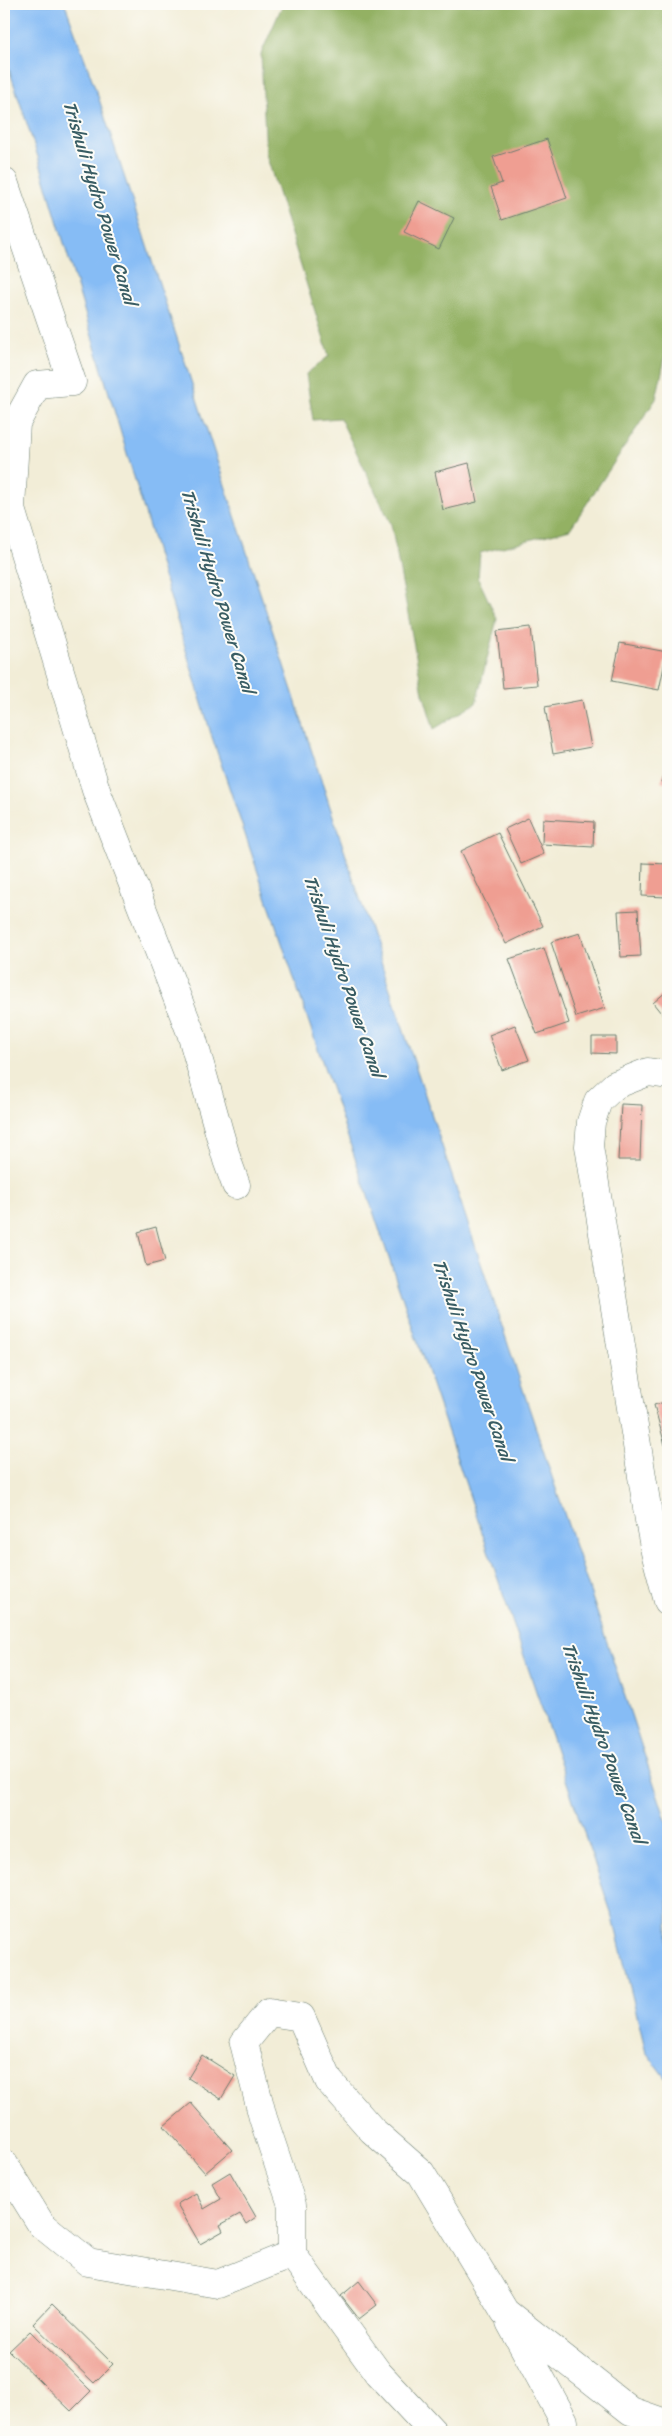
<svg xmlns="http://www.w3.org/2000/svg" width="672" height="2436" font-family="Sriracha,sans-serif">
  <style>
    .forest { fill: #93b163; stroke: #59774c }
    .water { fill: #86bcf5; stroke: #527c94 }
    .building { fill: #ef9e92 }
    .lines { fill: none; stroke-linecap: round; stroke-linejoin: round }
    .minor-casing { stroke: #697b6d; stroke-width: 29 }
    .minor { stroke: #fff; stroke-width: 28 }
    .labels { text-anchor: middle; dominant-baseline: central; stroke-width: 4; stroke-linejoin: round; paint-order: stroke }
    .water-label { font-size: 18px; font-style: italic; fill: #395d64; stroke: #fdfcf7 }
  </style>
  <rect width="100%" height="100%" fill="#fdfcf7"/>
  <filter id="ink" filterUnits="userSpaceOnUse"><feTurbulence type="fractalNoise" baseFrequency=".02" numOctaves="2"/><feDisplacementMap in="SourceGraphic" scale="10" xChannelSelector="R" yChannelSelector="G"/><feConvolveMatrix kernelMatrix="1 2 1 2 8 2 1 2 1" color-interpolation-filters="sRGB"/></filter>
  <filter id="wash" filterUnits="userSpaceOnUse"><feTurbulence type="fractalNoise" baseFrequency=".0096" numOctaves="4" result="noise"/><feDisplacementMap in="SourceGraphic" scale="20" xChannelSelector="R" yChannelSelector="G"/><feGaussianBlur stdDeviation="1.12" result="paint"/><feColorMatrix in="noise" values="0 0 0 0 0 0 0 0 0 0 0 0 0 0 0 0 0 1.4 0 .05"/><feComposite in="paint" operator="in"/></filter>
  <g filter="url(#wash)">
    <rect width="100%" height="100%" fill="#f2edd7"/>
    <path class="forest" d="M283,4H668V344L656,399L570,529L480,553L478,578L497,619L476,703L434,729L423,693L391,524L340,418L313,420L306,374L329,356L266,154L261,54Z"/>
    <path class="water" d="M4,4H65L98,96L363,908L668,1826V2082L646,2052L613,1918L212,737L40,163L4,54Z"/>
    <g id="blocks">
      <path class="building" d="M547,139L567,198L502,220L491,187L502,183L493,157Z
        M419,201L454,218L439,249L404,232Z
        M469,463L477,502L443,510L435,472Z
        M531,627L537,685L503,688L497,631Z
        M620,643L667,652L659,690L612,681Z
        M582,700L591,747L553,754L545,707Z
        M668,760V784L661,782Z
        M528,818L544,854L521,864L505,829Z
        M543,819L594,822L593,847L542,844Z
        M498,833L543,926L506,944L461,851Z
        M643,863L668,864V897L642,896Z
        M638,910L641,956L621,957L618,911Z
        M580,933L605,1008L576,1017L551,942Z
        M544,948L569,1023L537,1034L509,959Z
        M668,990V1015L665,1018L653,1003Z
        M515,1025L529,1060L502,1070L489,1035Z
        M592,1037H616V1054L592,1053Z
        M621,1104L642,1105L640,1160H618Z
        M156,1227L165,1261L146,1266L138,1232Z
        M668,1401V1444L665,1445L654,1405Z
        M202,2055L235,2076L221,2099L188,2078Z
        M191,2103L232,2150L205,2173L164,2126Z
        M230,2172L256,2217L246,2224L240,2214L220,2225L223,2231L200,2244L177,2204L196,2193L204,2209L221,2199L212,2183Z
        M359,2281L377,2305L359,2319L341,2296Z
        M52,2304L113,2364L94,2383L33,2324Z
        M30,2331L91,2391L71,2411L9,2351Z"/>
    </g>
  </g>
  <g filter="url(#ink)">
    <use href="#blocks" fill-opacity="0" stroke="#697b6d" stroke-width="1"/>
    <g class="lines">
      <defs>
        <path id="minor" d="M4,182L72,382L37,385L16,423L11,507
          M4,486L96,790L191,1033L227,1160L236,1185
          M668,1075L648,1072L615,1085L598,1101L591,1122L589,1146L649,1520L655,1552L668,1601
          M4,2164L41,2224L88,2262L218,2284L292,2254V2205L263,2118L244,2043L269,2012L301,2017L329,2081L372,2130L421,2173L505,2312L631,2411L668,2424
          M292,2254L378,2373L433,2432
          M510,2322L564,2421L562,2432"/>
      </defs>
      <use href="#minor" class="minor-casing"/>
      <use href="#minor" class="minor"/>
    </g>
  </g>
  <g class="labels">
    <g class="water-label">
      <text transform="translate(100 203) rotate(73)">Trishuli Hydro Power Canal</text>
      <text transform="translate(218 591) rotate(73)">Trishuli Hydro Power Canal</text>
      <text transform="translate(344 976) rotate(71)">Trishuli Hydro Power Canal</text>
      <text transform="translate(473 1360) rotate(71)">Trishuli Hydro Power Canal</text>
      <text transform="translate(604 1743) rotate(70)">Trishuli Hydro Power Canal</text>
    </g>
  </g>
  <rect width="672" height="2436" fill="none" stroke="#fdfcf7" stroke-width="20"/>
</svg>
